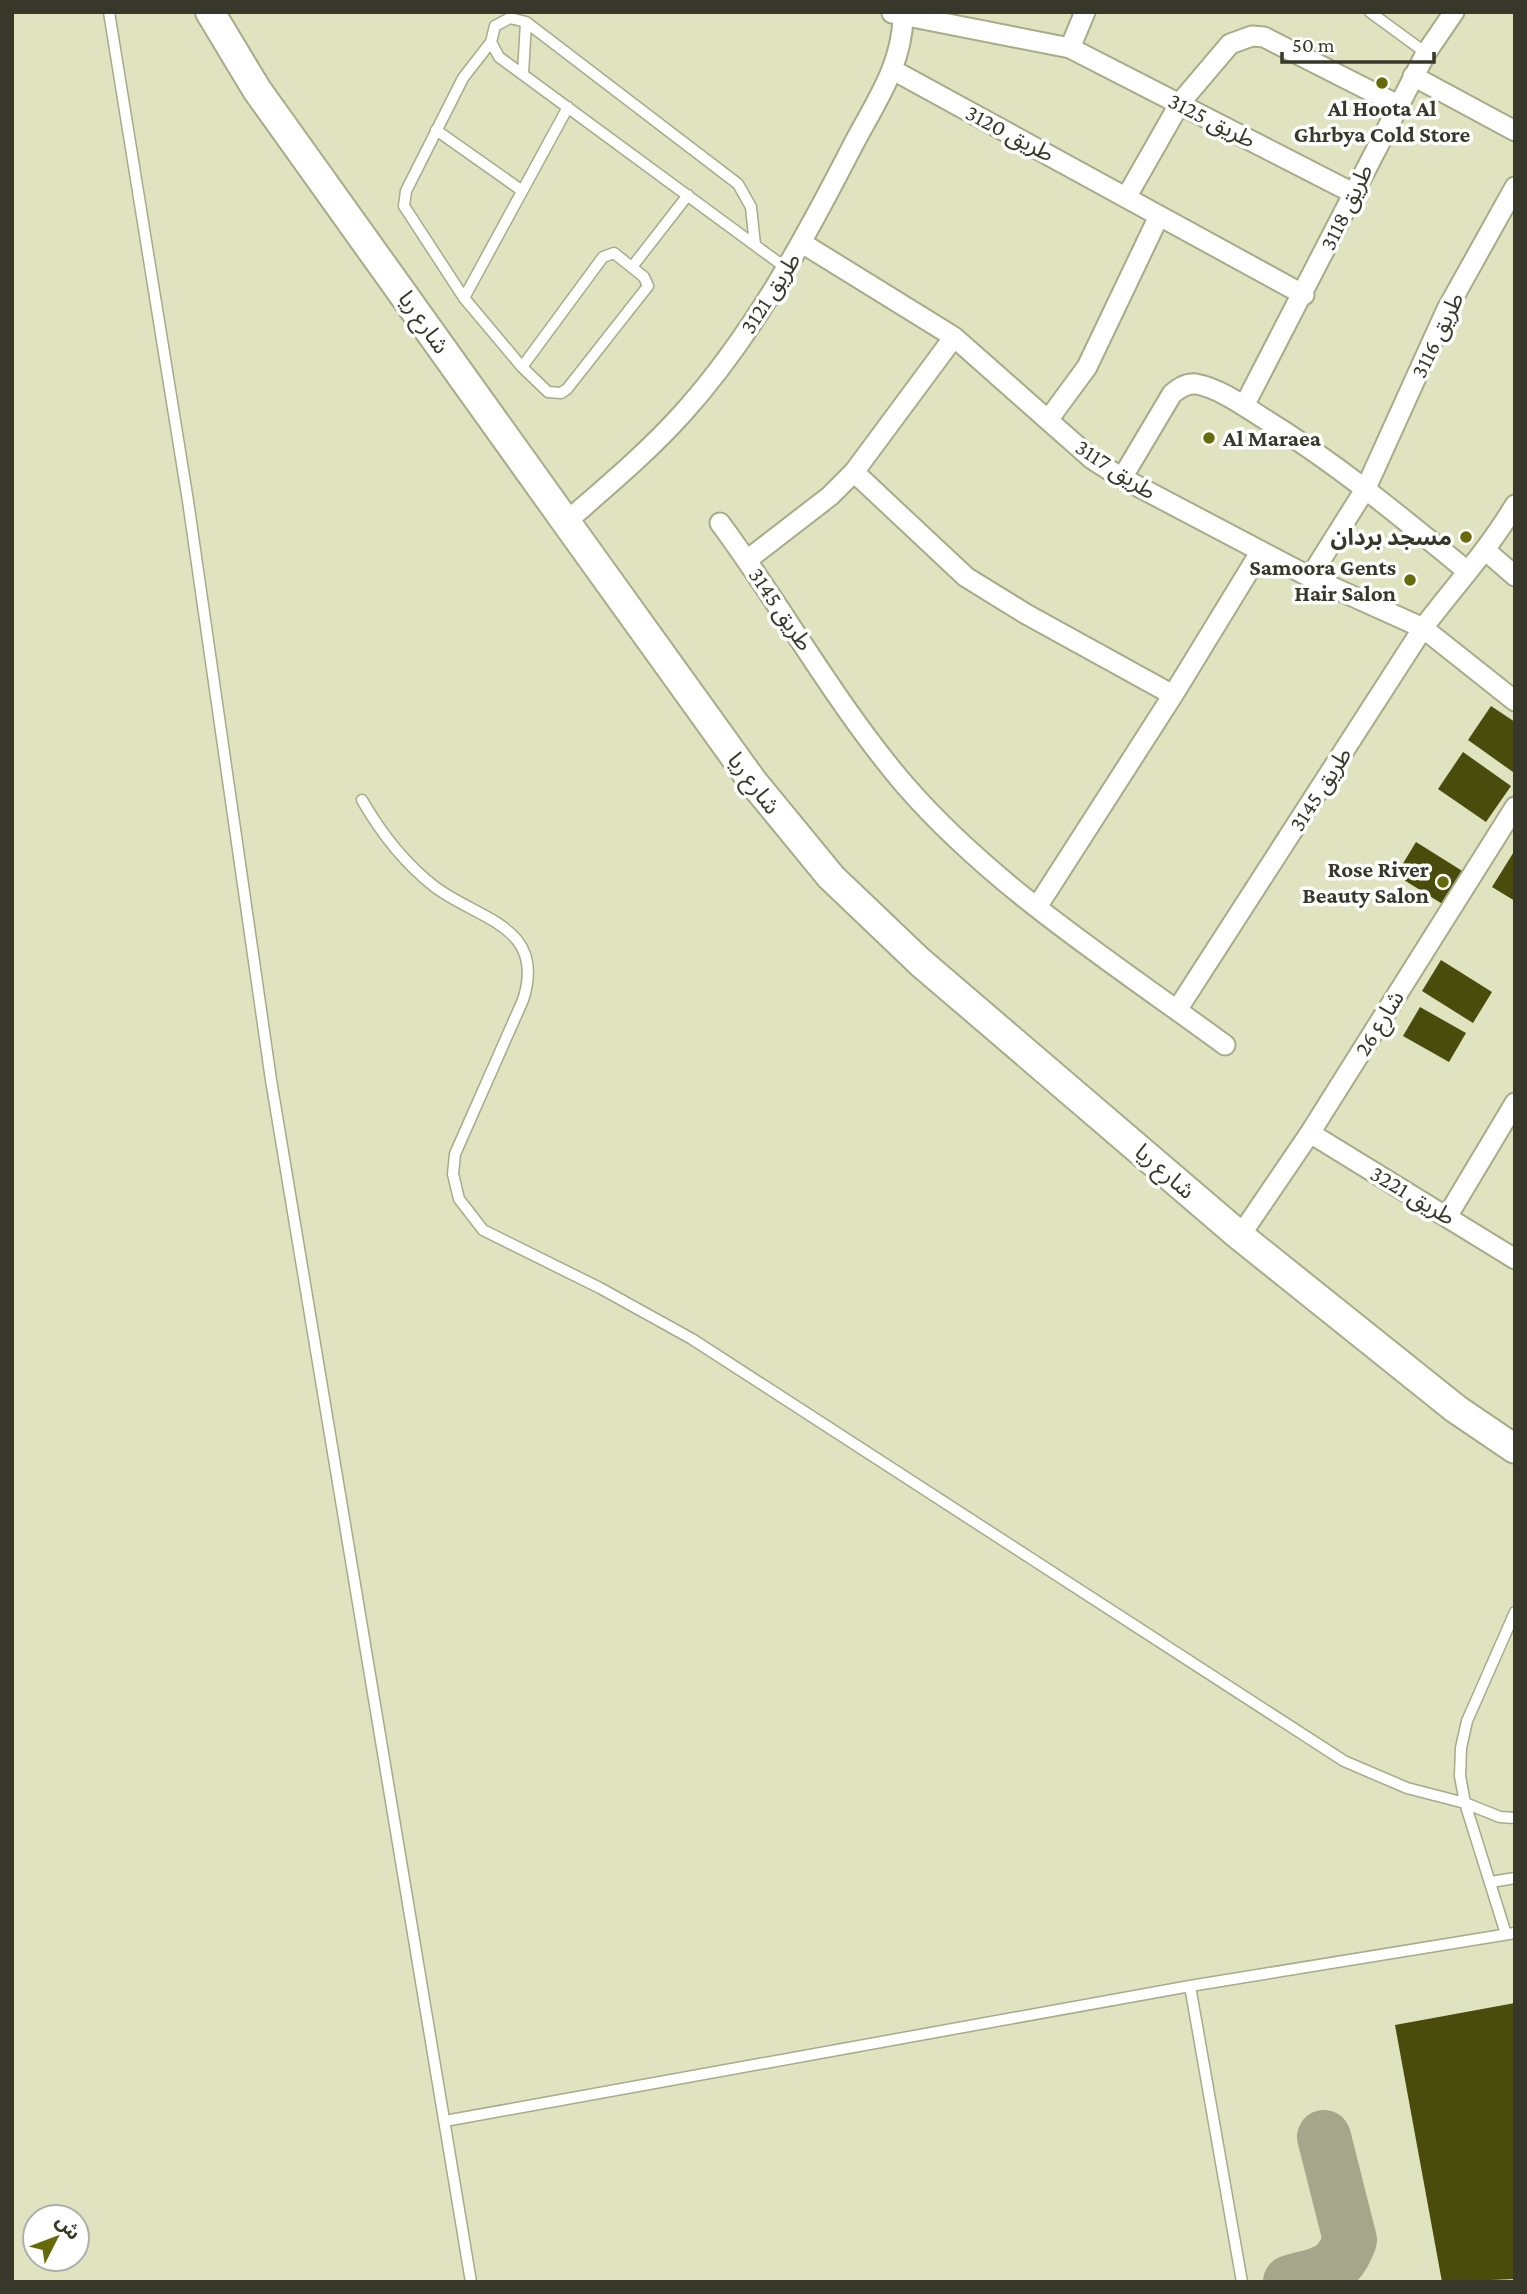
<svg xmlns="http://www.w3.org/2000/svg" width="1527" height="2294" font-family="'Crimson Pro','Noto Sans Arabic',serif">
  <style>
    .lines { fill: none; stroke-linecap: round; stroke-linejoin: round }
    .taxiway { stroke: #a4a78a; stroke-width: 54 }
    .building { fill: #4a4c0b }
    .service-casing { stroke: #a8aa88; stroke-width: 13 }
    .minor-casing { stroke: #a8aa88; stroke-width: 23 }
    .secondary-casing { stroke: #a8aa88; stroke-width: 32 }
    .service { stroke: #fff; stroke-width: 10 }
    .minor { stroke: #fff; stroke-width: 19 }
    .secondary { stroke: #fff; stroke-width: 28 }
    .poi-dot { fill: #676a09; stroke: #fff; stroke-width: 2.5 }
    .labels { text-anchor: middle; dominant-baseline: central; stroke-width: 7; stroke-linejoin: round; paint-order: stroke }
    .poi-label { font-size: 23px; font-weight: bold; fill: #37382a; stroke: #fff; text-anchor: end }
    .street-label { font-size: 23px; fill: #37382a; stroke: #fff }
  </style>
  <rect width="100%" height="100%" fill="#dfe3bf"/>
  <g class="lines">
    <path class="taxiway" d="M1290,2282C1321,2273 1338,2274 1350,2240L1324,2137"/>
  </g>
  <path class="building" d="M1491,706L1515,722L1513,772L1468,740Z
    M1463,752L1511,786L1486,822L1438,789Z
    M1416,842L1464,872L1444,905L1396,875Z
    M1515,850V901L1492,887Z
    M1441,960L1492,992L1473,1023L1422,991Z
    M1420,1007L1466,1033L1449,1062L1403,1036Z
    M1515,2003V2279L1442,2282L1395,2025Z"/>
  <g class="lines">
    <defs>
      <path id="service" d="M109,12L188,501L271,1080L471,2282
        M1370,12L1426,53
        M491,42L463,78L406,191L404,206L464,298L522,367
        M523,74L526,22
        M436,130L521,190
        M755,245L751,207L738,184L526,22L510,18L495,26L491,42L499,57L786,268
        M614,253L644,277L648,286L567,389L561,393L548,392L522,367L603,257Z
        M632,267L688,195
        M464,298L568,107
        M362,800C381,833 404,863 435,887C479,920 547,926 523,1000L455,1154L453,1174L459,1199L483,1230L600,1288L692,1339L1344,1761L1407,1788L1465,1803L1500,1817L1515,1818
        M1491,1882L1515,1878
        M1506,1934L1465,1803L1460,1776L1461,1748L1467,1721L1515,1612
        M1190,1986L1242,2282
        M445,2121L1190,1986L1515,1933"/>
      <path id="minor" d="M892,13L1070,48L1353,193
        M1070,48L1085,12
        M893,70L1304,295
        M1413,76L1515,131
        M1127,196L1180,103L1230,44L1252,36L1264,37L1398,105
        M802,243L954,337L1092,459L1122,478L1310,577L1423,628L1515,701
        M1244,406L1426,53L1454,12
        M1048,420L1087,367L1159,216
        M854,472L966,577L1026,614L1173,695
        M1122,478L1172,394C1179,388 1186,383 1196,384C1219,388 1244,406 1263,418C1336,463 1400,516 1466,570
        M566,522C606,487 647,453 683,413C753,335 803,242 851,149C873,106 902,67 903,17
        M720,523C783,608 835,703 904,784C994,888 1115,964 1225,1045
        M1485,550L1515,576
        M747,560L830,496L854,472L954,337
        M1310,577L1366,488L1447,309L1515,187
        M1037,907L1173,695L1261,551
        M1177,1010L1423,628C1454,587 1489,549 1515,505
        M1310,1133L1515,1259
        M1448,1215L1515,1103
        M1240,1236L1310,1133L1515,807"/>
      <path id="secondary" d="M210,12L257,90L566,522L753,782L831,877L920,962L1240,1236L1456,1409L1515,1449"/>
    </defs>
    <use href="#service" class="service-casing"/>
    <use href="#minor" class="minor-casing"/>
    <use href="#secondary" class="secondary-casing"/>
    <use href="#service" class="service"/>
    <use href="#minor" class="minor"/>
    <use href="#secondary" class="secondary"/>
  </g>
  <g class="poi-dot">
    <circle cx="1382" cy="83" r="7"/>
    <circle cx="1209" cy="438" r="7"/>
    <circle cx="1466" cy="537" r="7"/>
    <circle cx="1410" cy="580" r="7"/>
    <circle cx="1443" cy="882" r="7"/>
  </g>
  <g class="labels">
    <g class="poi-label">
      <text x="1382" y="108" text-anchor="middle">Al Hoota Al<tspan x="1382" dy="26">Ghrbya Cold Store</tspan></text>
      <text x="1223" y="438" text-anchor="start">Al Maraea</text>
      <text x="1452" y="537">مسجد بردان</text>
      <text x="1396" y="567">Samoora Gents<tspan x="1396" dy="26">Hair Salon</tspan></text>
      <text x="1429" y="869">Rose River<tspan x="1429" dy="26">Beauty Salon</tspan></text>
    </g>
    <g class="street-label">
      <text transform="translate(1212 120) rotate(27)">طريق 3125</text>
      <text transform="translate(1010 133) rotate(28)">طريق 3120</text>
      <text transform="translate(1346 207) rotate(-64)">طريق 3118</text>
      <text transform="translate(770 293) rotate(-57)">طريق 3121</text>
      <text transform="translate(424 322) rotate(55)">شارع ريا</text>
      <text transform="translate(1437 335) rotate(-64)">طريق 3116</text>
      <text transform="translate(1116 469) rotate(33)">طريق 3117</text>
      <text transform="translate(781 609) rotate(56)">طريق 3145</text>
      <text transform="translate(754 783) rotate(53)">شارع ريا</text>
      <text transform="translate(1320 789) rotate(-57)">طريق 3145</text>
      <text transform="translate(1379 1023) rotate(-58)">شارع 26</text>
      <text transform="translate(1165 1171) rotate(41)">شارع ريا</text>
      <text transform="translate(1413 1195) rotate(31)">طريق 3221</text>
    </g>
  </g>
  <rect width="1527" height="2294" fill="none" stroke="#37382a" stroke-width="28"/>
  <g transform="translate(56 2238) rotate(48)"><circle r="33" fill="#ffffff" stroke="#afafaa" stroke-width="2"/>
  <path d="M0-5L12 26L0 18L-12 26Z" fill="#676a09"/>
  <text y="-10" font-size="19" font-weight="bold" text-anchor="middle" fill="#37382a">ش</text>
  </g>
  <path d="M1282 52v10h152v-10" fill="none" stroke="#37382a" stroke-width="3.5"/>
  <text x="1292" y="52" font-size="21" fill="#37382a" stroke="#ffffff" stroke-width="5" paint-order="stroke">50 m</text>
</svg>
